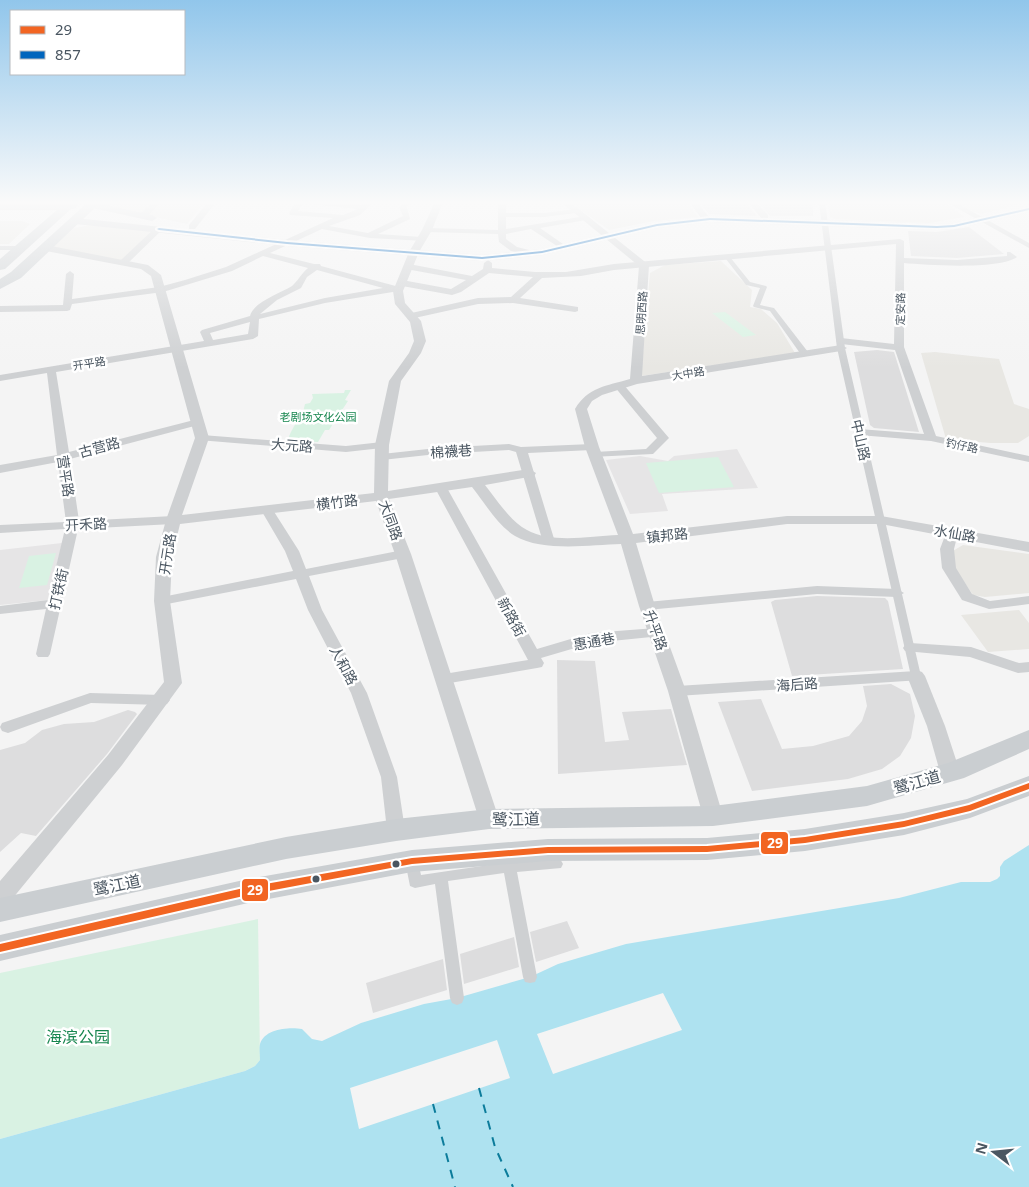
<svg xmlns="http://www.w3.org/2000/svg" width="1029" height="1187" font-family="'Noto Sans','Noto Sans SC',sans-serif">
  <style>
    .commercial { fill: #e8e7e3 }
    .education { fill: #e6e5e6 }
    .green { fill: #d9f2e3 }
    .water { fill: #aee2f0 }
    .pier { fill: #f4f4f4 }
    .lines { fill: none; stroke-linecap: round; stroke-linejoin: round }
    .ferry { stroke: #0c7c9b; stroke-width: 2; stroke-dasharray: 9 8; stroke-linecap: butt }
    .building { fill: #ddddde }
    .pedestrian { fill: #ced0d2; fill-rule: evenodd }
    .minor { fill: #ced0d2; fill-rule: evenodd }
    .tertiary { fill: #ced0d2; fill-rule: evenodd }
    .secondary { fill: #ced0d4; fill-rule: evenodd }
    .primary { fill: #caced1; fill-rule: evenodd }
    .bus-1-casing { stroke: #fff; stroke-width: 4 }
    .bus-2-casing { stroke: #fff; stroke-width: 4 }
    .bus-1 { fill: #f26522; fill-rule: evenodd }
    .bus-2 { fill: #0065bd; fill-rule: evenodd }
    .bus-dot { fill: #4a5661; stroke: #fff; stroke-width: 2 }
    .labels { text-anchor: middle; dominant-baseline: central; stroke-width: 5; stroke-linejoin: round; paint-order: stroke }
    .far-street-label { font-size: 11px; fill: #4a5661; stroke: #fff }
    .far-park-label { font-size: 11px; fill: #17864f; stroke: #fff }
    .street-label { font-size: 14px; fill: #4a5661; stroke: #fff }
    .near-street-label { font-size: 16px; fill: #4a5661; stroke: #fff }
    .near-park-label { font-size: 16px; fill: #17864f; stroke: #fff }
    .line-badge { stroke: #fff; stroke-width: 2 }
    .badge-label { font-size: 14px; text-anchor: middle; font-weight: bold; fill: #fff }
  </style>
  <rect width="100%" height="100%" fill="#f4f4f4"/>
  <path class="commercial" d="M99,202H205L187,224L97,204Z
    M570,202H687L698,217L654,221L609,230Z
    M828,202H945L964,217L929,223L835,219L830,217Z
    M954,202H1029L981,214L964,208Z
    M0,221H22L30,224L9,244H0Z
    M92,225L161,229L122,261L52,248L74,228Z
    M721,261L752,290L750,307L761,309L777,323L795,353L641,376L650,273L665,265Z
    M935,352L999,359L1014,404L1029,409V436L1018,443H990L946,439L921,353Z
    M963,545L1029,554V593L985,597L973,595L952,564L951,552Z
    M1019,610L1029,623V649L988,652L961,615Z"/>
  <path class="education" d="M737,449L758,488L662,494L668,511L630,514L606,460L640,456L668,461L674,456Z
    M62,543L48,600L0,605V550Z"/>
  <path class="green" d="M725,312L756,335L743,337L712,313Z
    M345,390H351L345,400L348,401L329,430H325L318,442L288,440C291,427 303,417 305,404L310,403L313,398L312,394L344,393Z
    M718,457L734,487L659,493L646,463Z
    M56,553L47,585L19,588L29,556Z
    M258,919L260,1060L255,1066L245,1071L0,1139V973Z"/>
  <path class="water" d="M1029,845V1187H0V1139L245,1071L255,1066L260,1060C260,1055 259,1048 260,1044C265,1028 290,1027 302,1029L312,1039L322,1041L361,1023L424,1004L457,998L530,977L558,964L626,944L899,898L961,882H990L997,879L1000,876V867L1004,861Z"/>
  <path class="pier" d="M663,993L682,1030L553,1074L537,1034Z
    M497,1040L510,1078L359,1129L350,1088Z"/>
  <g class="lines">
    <path class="ferry" d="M479,1088L495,1147L513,1187
      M433,1104L455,1187"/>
  </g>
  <path class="building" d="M699,202H746L757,216L709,214Z
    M758,202H813V216H770Z
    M969,227L1004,254L957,258L911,256L908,231L937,232Z
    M877,350L894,352L919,432L874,428L870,425L854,352Z
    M817,596L885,598L888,601L903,669L792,676L771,602L775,600Z
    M557,660L595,661L605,742L629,740L622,712L671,709L687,765L558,774Z
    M891,684L910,694L915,716L911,738L900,756L882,769L848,779L752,791L718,702L761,699L782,749L813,746L849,736L862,721L867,706L863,686Z
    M128,710L135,712L137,714L107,754L36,836L21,833L0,852V750L25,743L42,730L64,724L94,722Z
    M567,921L579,948L536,962L530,932Z
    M514,937L519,967L464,984L460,954Z
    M443,959L447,990L373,1013L366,983Z"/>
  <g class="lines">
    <path class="pedestrian" d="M819,202H825L845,348L921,676L920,679H912L911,676L837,348Z
      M726,257H730L750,282L766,286L767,287L760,305L774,308L808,352V356H802L770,311L754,307L753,306L760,288L746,285L726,259Z
      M548,846C555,848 559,857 563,864L561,868L517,872L537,977L535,982L530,983L525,982L523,977L504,873L448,881L464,998L462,1003L457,1005L452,1003L450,998L435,884L415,888L410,886L405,861L407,857L412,856L417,857L421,875L509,862L546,859L541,851L543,847Z"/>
    <path class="minor" d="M153,202H161L146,218H140V214Z
      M208,202H216L195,229H189V225Z
      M296,202H304L298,211L343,215L358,209L310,204L306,202L362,205L366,202H374L360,215L329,226L368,233L403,216L399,207L403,202H411L407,207L410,219L378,234L422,237L426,239L425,241L370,238L322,229L270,253L314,264H320L321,266L403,288L399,291L325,303L259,319L258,336L253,339L56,372L69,452L198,419L203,422L202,424L70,459L79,521L173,516L179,520L173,524L78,529L50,654L48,657H38L36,654L46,609L0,614V606L48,600L65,529L0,533V525L66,522L58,462L0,473V465L57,455L47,373L0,381V375L204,341L200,332L202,330L250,316C253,302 281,293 292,286C297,282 301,274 308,268L263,256L232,271L163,292L72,304L70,310L67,311L0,312V306L63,305L66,274L70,271L74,274L72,299L159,287L185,280L226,267L333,218L290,215L289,213ZM317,270L383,288L325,298L260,314L277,300L301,288L307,277ZM250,322L248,334L213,340L210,333Z
      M489,202H506V213H544L576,209L580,211L576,213L544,217H506V229L586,216L590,218L586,220L540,228L563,244L564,246L560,248L531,229L506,234V239L517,247L529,250L530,252L526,254L511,251L499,242L498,234L427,232L423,230L427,228L498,230V204Z
      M689,202H697L709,217L708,219H702Z
      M748,202H756L768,215V219H762Z
      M946,202H955L1029,243V248Z
      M156,227L163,229L127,264H121V260Z
      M900,239L904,241V258L957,260L1007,256V252H1010L1017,257C999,270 927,265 904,263V347L936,436L1029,456V462L931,441L859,435L853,432L859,429L924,434L895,350L841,344L836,341L841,338L894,344L896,244L614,270L581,276L542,278L520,298L578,307V311L575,312L513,303L478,304L410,319L407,318V314L478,298L511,297L533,277L489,273L461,292L452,295L402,286L398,283L402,280L451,289L466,280L406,269V265L409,264L472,276L483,269L484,263L488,260L492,263V268L535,272H566L614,264Z
      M0,246H21L25,248L21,250H0Z
      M619,383L623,384L669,438L653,454L591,457L589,455L595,452L646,449L657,438L614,386Z
      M202,435L346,446L382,442L388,445L382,448L346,452L198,440L196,438L198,436Z
      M509,444L521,447L592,444L598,447L592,450L528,453L555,542L554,545H544L543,542L516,452L509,450L437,454L382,460L376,457L382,454L437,448Z
      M441,484L447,488L537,649L591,633L656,628L661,630L663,633L661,636L592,643L541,658L544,663L542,667L537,668L444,684L439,683L436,679L439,675L444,674L528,660L435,488Z
      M267,506L271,507L299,551L306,569L403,550L410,554L403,558L309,576L322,610L367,693L397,777L405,830L402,835L396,837L390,835L387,830L381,777L351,693L308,610L296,579L162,605L157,604L155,601L157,598L162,597L293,571L285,551L261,510Z
      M952,529L958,533L954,549L956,568L972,594L990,601L1029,596V604L989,609L962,600L942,568L940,549L946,533Z
      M817,586L897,589L904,593L897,597L817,594L647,610L642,609L640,606L642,603L647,602Z
      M910,643L971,647L1019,663L1029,662V672L1018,673L970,657L905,651L903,648L905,645Z
      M916,671L921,672L924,676L921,680L677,696L672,695L669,691L672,687L677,686Z
      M90,693L162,695L167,696L170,700L167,704L162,705L91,703L8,733L2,731L0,727L2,723Z"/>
    <path class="tertiary" d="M435,202H443L432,230L419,252L403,291L405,303L421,321L426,341L421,353L401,381L389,445L388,491L529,469L536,473L534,476L485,485C497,500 510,521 527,530C553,544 590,536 618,535L585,447L575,409C588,387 606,386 630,379L639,266L561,202H570L649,265L642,376L841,345L847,348L841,351L637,384L602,395L592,401L587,409L599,447L633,534L787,516H881L1029,542V552L881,524H787L636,543L655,606L686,691L723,816L720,822L713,824L706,822L703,816L668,691L639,606L621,544C590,545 542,552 515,536C497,525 485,503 472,487L389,499L411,554L499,819L496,825L489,827L482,825L479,819L395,554L376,501L180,524L172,557L170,601L182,683L122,765L8,904L0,906V881L108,755L164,682L154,601L156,557L166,520L195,438L151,276L141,269L46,251L41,248L46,245L148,265L161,275L209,438L182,515L374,493L375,445L389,381L409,353L414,341L410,322L395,304L393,291L409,252L422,230Z
      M916,670L922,672L925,676L945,726L960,772L957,777L950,779L943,777L940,772L927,726L907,676L910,672Z"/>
    <path class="secondary" d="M92,202L152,215L157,218L152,221L88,207V203Z
      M1029,206V212L954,229L937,230L710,222L657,228L542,255L482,261L287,246L75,224L70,221L75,218L287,240L482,255L542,249L657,222L710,216L937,224L954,223Z"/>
    <path class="primary" d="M79,202L76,208L71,209L5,269L0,270V259L57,210H0V204Z
      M88,202H101L21,278L0,289V279L11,272Z
      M1029,730V749L964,778L867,806L713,826L489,829L396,841L286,859L0,922V898L286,837L396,819L489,809L713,806L867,786L948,763Z
      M1029,776V796L970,818L904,835L805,851L707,860L548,861L412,872L248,903L0,961V935L248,879L412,850L548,839L707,838L805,829L904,813L967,799Z"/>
    <defs>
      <path id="bus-1" d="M1029,783V789L970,811L904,827L805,843L707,852L548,853L412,864L248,895L0,952V944L248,887L412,858L548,847L707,846L805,837L904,821L969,805Z"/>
      <path id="bus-2" d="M1029,208V210L954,227L937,228L710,220L657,226L542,253L482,259L287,244L159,230L157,229L159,228L287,242L482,257L542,251L657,224L710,218L937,226L954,225Z"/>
    </defs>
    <use href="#bus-1" class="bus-1-casing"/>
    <use href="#bus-2" class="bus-2-casing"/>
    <use href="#bus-1" class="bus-1"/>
    <use href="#bus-2" class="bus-2"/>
  </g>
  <linearGradient id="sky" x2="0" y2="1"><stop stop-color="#91c6eb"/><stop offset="0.55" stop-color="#fafafa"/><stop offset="1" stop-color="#fafafa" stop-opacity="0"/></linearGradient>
  <rect width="1029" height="368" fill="url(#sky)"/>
  <g class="bus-dot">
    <circle cx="396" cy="864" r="4.5"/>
    <circle cx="316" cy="879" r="4.5"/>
  </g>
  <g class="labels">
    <g class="far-street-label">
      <text transform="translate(900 309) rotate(-89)">定安路</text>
      <text transform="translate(641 313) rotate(-86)">思明西路</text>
      <text transform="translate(89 363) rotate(-9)">开平路</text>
      <text transform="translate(688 373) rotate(-9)">大中路</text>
      <text transform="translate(962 445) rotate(12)">钓仔路</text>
    </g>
    <g class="far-park-label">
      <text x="318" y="416">老剧场文化公园</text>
    </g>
    <g class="street-label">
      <text transform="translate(861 440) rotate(77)">中山路</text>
      <text transform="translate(292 445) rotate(4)">大元路</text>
      <text transform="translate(99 447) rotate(-15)">古营路</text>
      <text transform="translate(451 451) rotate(-4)">棉襪巷</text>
      <text transform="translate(66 476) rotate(81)">营平路</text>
      <text transform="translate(337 502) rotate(-7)">横竹路</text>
      <text transform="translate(391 520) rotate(70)">大同路</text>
      <text transform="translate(86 524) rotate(-3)">开禾路</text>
      <text transform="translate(955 533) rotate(10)">水仙路</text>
      <text transform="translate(667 535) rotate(-6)">镇邦路</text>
      <text transform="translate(167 554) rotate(-81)">开元路</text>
      <text transform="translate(58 589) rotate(-77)">打铁街</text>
      <text transform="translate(512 617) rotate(61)">新路街</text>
      <text transform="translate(656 630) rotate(70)">升平路</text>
      <text transform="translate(594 641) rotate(-10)">惠通巷</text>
      <text transform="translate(344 665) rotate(62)">人和路</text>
      <text transform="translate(797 684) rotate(-4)">海后路</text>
    </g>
    <g class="near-street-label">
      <text transform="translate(917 782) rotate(-16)">鹭江道</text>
      <text transform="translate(516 819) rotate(-1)">鹭江道</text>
      <text transform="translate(117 885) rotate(-12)">鹭江道</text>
    </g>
    <g class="near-park-label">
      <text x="78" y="1037">海滨公园</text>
    </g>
  </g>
  <g class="line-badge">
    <rect x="760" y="831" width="29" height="24" rx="5" fill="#f26522"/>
    <rect x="241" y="878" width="28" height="24" rx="5" fill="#f26522"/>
  </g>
  <g class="badge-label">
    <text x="775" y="848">29</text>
    <text x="255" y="895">29</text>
  </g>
  <rect x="10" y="10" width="175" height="65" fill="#ffffff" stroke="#b7bbc0"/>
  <rect x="20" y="26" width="25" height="8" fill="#f26522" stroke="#b7bbc0"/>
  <text x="55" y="35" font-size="15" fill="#4a5661">29</text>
  <rect x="20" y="51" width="25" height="8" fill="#0065bd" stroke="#b7bbc0"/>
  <text x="55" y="60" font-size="15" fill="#4a5661">857</text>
  <g transform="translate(994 1152) rotate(286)" stroke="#ffffff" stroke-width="4" paint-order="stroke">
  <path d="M0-4L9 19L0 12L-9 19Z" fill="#4a5661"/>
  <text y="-8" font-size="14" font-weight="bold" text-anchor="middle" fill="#4a5661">N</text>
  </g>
</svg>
